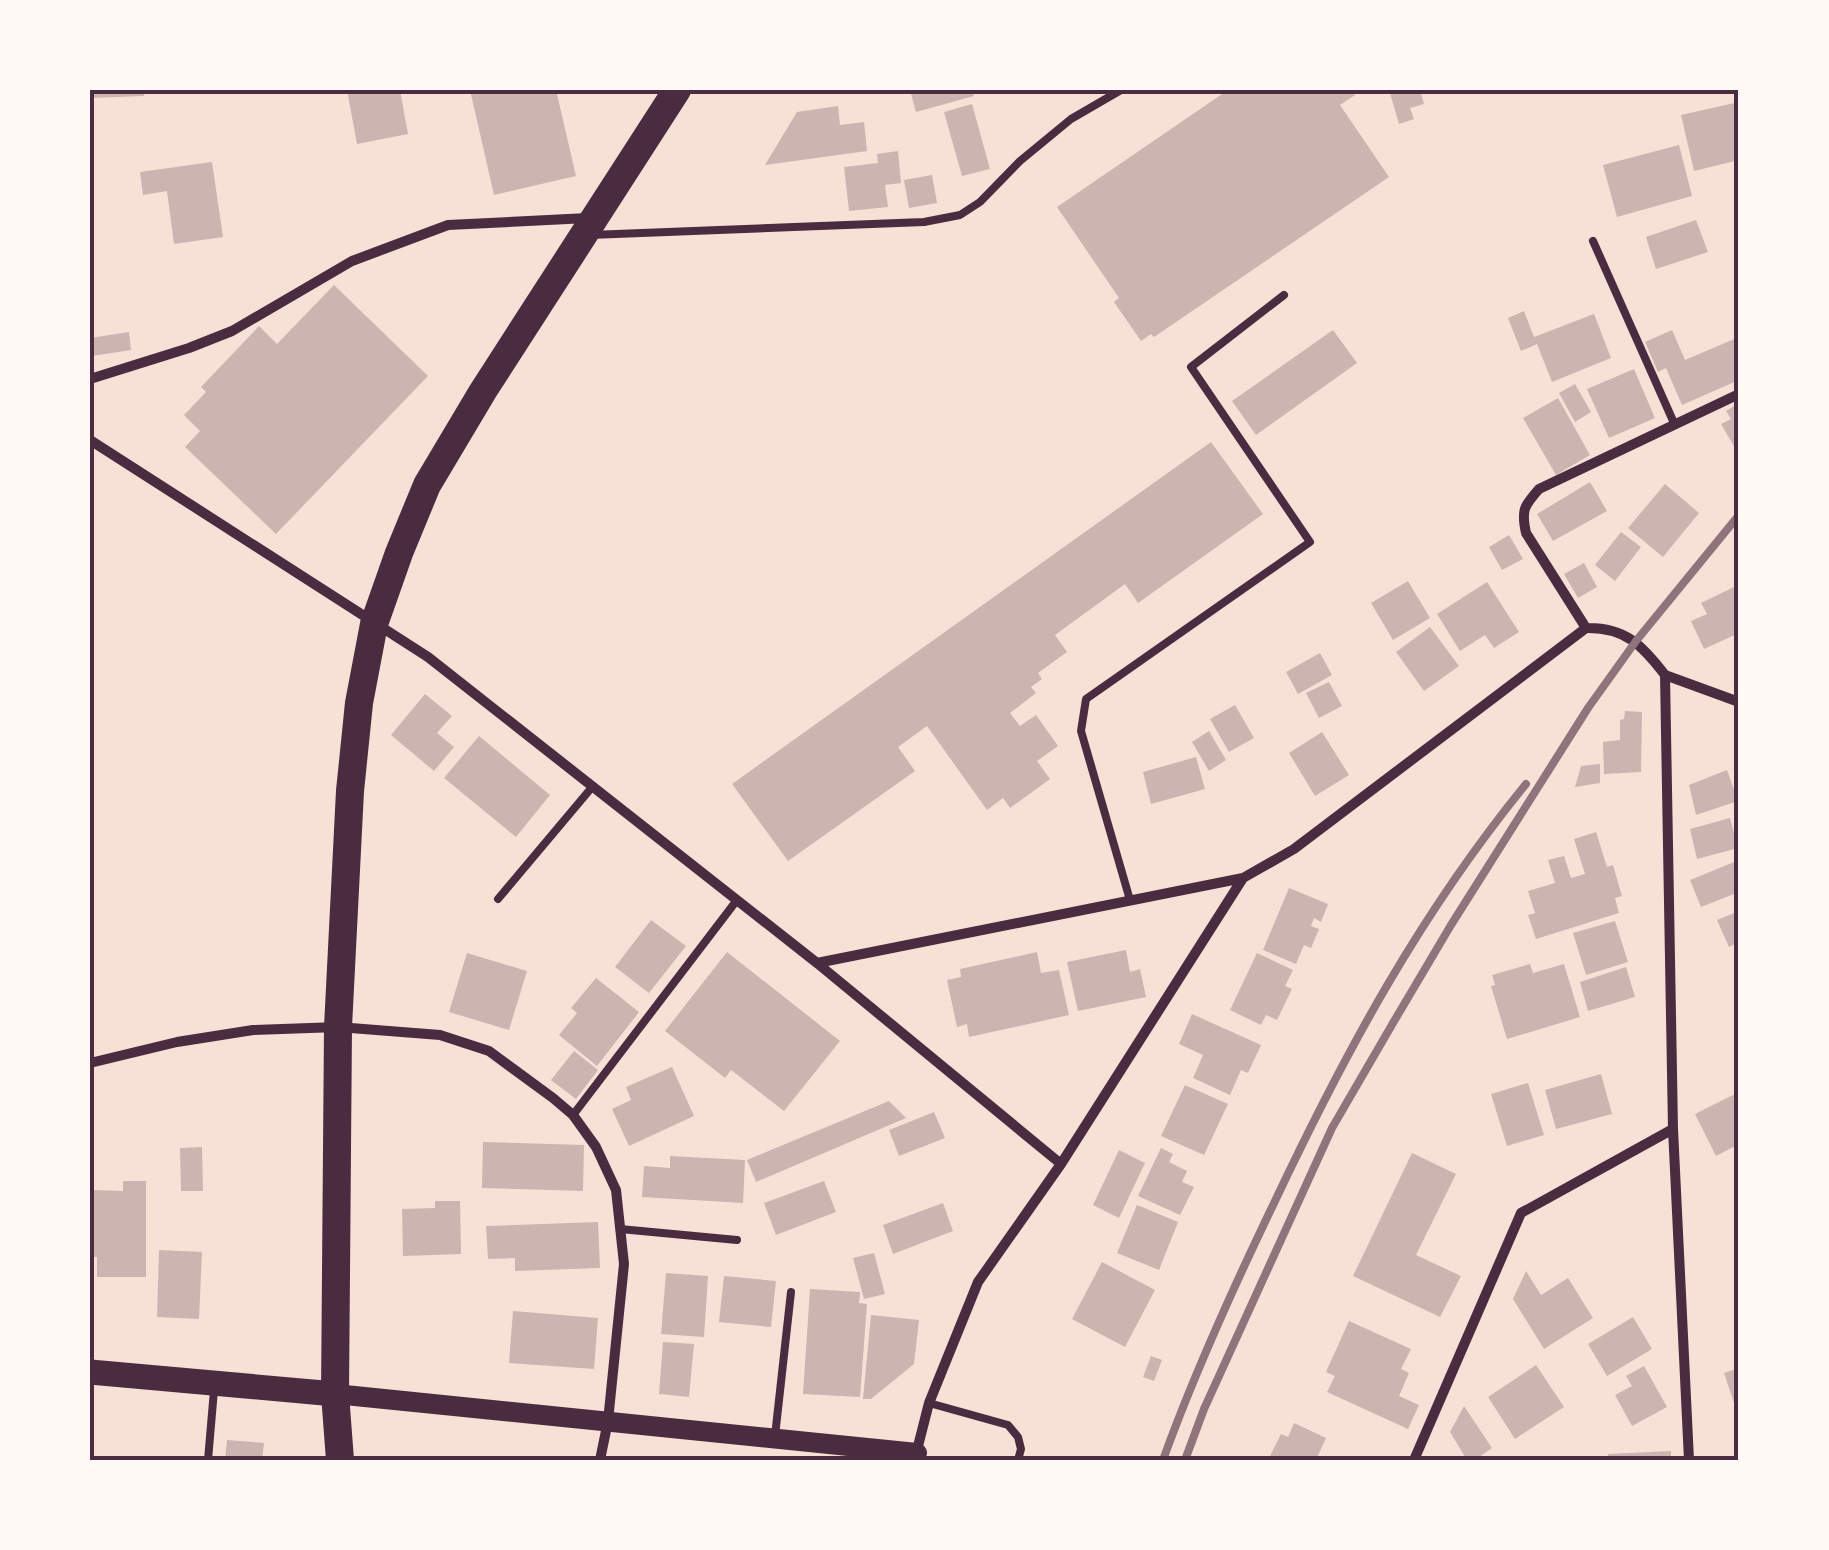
<svg xmlns="http://www.w3.org/2000/svg" width="1829" height="1550" font-family="Arial,sans-serif">
  <style>
    .building { fill: #ccb4b1 }
    .lines { fill: none; stroke-linecap: round; stroke-linejoin: round }
    .service { stroke: #4a2c40; stroke-width: 8 }
    .minor { stroke: #4a2c40; stroke-width: 10 }
    .secondary { stroke: #4a2c40; stroke-width: 20 }
    .primary { stroke: #4a2c40; stroke-width: 25 }
    .trunk { stroke: #4a2c40; stroke-width: 28 }
    .rail { stroke: #8f747c; stroke-width: 8 }
    .neatline { fill: none; stroke: #4a2c40; stroke-width: 4 }
  </style>
  <rect width="100%" height="100%" fill="#f7e1d7"/>
  <path class="building" d="M90,90H144V96L90,98Z
    M347,90H400L408,134L357,144Z
    M470,90H556L576,176L494,195Z
    M910,90H972L974,96L916,112Z
    M1228,90H1352L1355,95L1340,105L1389,177L1154,337L1151,334L1141,341L1114,302L1119,298L1057,207Z
    M1389,90H1420L1424,104L1410,108L1414,119L1399,124Z
    M1739,102V160L1694,171L1681,115Z
    M972,104L990,169L962,176L944,112Z
    M838,106L840,125L864,122L867,151L765,165L797,112Z
    M1679,145L1692,196L1617,217L1603,165Z
    M898,151L901,183L885,185L888,207L849,211L844,167L878,163L877,154Z
    M212,162L223,237L174,244L167,191L143,195L140,172Z
    M932,175L937,203L909,208L904,180Z
    M1696,220L1708,252L1656,269L1646,237Z
    M334,285L428,376L276,534L185,447L200,431L184,415L206,392L201,387L259,326L277,344Z
    M1524,311L1534,337L1594,314L1611,358L1552,382L1537,344L1521,351L1508,318Z
    M1333,330L1357,363L1256,435L1232,401Z
    M1672,330L1685,360L1739,337V380L1682,405L1666,368L1658,372L1645,342Z
    M129,332L131,350L92,356L90,338Z
    M1634,369L1655,418L1609,438L1587,389Z
    M1575,384L1591,412L1575,422L1559,393Z
    M1558,398L1590,455L1556,475L1523,418Z
    M1739,403V455L1721,424L1731,419L1726,411Z
    M1211,442L1263,514L1138,603L1125,584L1055,635L1067,652L1038,673L1042,679L1031,687L1036,693L1010,713L1020,726L1036,715L1058,746L1037,761L1050,779L1010,808L1003,798L987,810L927,726L898,747L915,771L788,861L732,784Z
    M1590,482L1607,511L1553,541L1537,514Z
    M1665,484L1699,513L1663,557L1628,528Z
    M1621,532L1641,547L1615,581L1595,565Z
    M1509,535L1523,559L1502,570L1489,547Z
    M1584,563L1597,587L1578,598L1564,574Z
    M1408,581L1430,618L1393,640L1371,603Z
    M1487,582L1519,632L1494,648L1485,635L1460,651L1437,614Z
    M1736,586L1739,592V633L1704,649L1691,621L1707,614L1701,603Z
    M1430,627L1459,666L1424,691L1396,652Z
    M1320,653L1332,675L1298,694L1286,672Z
    M1329,682L1342,706L1319,718L1306,693Z
    M425,694L452,716L437,733L454,747L434,771L391,735Z
    M1235,705L1254,738L1229,752L1210,719Z
    M1625,711L1642,712L1641,772L1604,774L1603,742L1620,740V720L1624,719Z
    M1209,731L1226,760L1209,771L1192,742Z
    M1322,732L1349,775L1315,796L1289,753Z
    M479,736L550,795L516,837L444,778Z
    M1196,757L1205,789L1151,804L1143,772Z
    M1600,764V783L1575,787L1581,766Z
    M1727,770L1738,801L1696,815L1689,785Z
    M1730,818L1738,848L1697,859L1690,829Z
    M1596,832L1607,867L1613,865L1622,896L1615,898L1619,913L1536,939L1528,915L1535,913L1528,891L1555,883L1548,860L1564,856L1571,878L1585,874L1574,839Z
    M1739,860V892L1701,907L1690,880Z
    M1289,888L1328,904L1321,922L1314,918L1311,926L1319,929L1311,948L1304,945L1296,964L1263,950Z
    M1739,911V942L1729,947L1717,920Z
    M651,920L686,946L649,993L615,967Z
    M1615,921L1628,962L1586,975L1573,933Z
    M1126,950L1130,972L1140,969L1146,997L1078,1011L1067,962Z
    M727,952L840,1041L784,1111L731,1070L725,1078L665,1031Z
    M1037,952L1041,973L1059,970L1069,1015L969,1037L967,1024L957,1027L947,980L961,977L960,969Z
    M467,953L527,971L509,1030L449,1012Z
    M1257,953L1293,970L1285,986L1292,989L1277,1020L1266,1015L1261,1025L1230,1010Z
    M1530,964L1533,973L1564,964L1580,1017L1507,1039L1491,986L1495,985L1492,975Z
    M1626,967L1635,997L1588,1011L1580,982Z
    M596,978L639,1012L597,1066L559,1035L577,1013L571,1008Z
    M1192,1014L1261,1045L1248,1073L1241,1070L1230,1095L1193,1078L1203,1055L1179,1044Z
    M574,1051L598,1070L576,1099L551,1080Z
    M672,1067L694,1116L629,1146L612,1109L631,1100L626,1087Z
    M1601,1074L1612,1114L1556,1129L1545,1090Z
    M1528,1083L1544,1135L1507,1146L1491,1094Z
    M1185,1085L1228,1104L1204,1155L1161,1136Z
    M1739,1092V1144L1716,1156L1695,1114Z
    M889,1101L906,1118L756,1182L747,1160Z
    M934,1112L945,1138L899,1156L889,1130Z
    M483,1142L584,1145L583,1191L482,1188Z
    M202,1147L203,1191H181L180,1148Z
    M1161,1148L1173,1154L1169,1162L1187,1171L1182,1182L1194,1187L1180,1215L1138,1196Z
    M1119,1150L1145,1163L1119,1218L1093,1205Z
    M1412,1153L1456,1174L1416,1255L1461,1276L1440,1317L1353,1276Z
    M670,1156L745,1160L743,1203L642,1197L644,1166L670,1168Z
    M123,1181H146V1277H97V1257H90L93,1190L123,1191Z
    M824,1181L836,1212L776,1235L764,1203Z
    M435,1201H460L461,1254L403,1256L402,1209L435,1208Z
    M943,1203L953,1231L893,1254L883,1225Z
    M1137,1205L1178,1222L1159,1270L1117,1253Z
    M598,1222L600,1268L515,1271V1258L488,1259L486,1226Z
    M159,1250L202,1252L199,1319L157,1317Z
    M874,1253L885,1294L864,1299L853,1258Z
    M1102,1262L1155,1290L1125,1347L1072,1319Z
    M1526,1271L1541,1295L1568,1278L1593,1318L1544,1349L1513,1299Z
    M666,1273L708,1276L704,1337L661,1334Z
    M724,1276L776,1281L771,1327L719,1322Z
    M810,1289L860,1292L859,1303L867,1304L860,1397L803,1394Z
    M513,1311L598,1318L594,1369L509,1363Z
    M871,1315L919,1320L914,1364L871,1399H863Z
    M1633,1317L1652,1349L1607,1376L1588,1344Z
    M1349,1321L1411,1349L1401,1369L1409,1373L1399,1396L1419,1405L1408,1429L1327,1392L1335,1376L1326,1372Z
    M663,1342L694,1344L689,1397L659,1394Z
    M1151,1356L1162,1360L1154,1381L1143,1377Z
    M1536,1365L1564,1407L1515,1439L1488,1397Z
    M1644,1366L1667,1407L1632,1426L1615,1395L1632,1386L1626,1376Z
    M1739,1368V1415H1738L1724,1373Z
    M1464,1406L1492,1448L1475,1460H1467L1450,1432Z
    M1294,1423L1326,1438L1316,1460H1277L1270,1456L1281,1434L1288,1437Z
    M227,1440L264,1443L262,1460H225Z
    M1671,1451V1460H1608V1454Z"/>
  <g class="lines">
    <path class="service" d="M590,235L924,222L960,215L980,202L1020,161L1071,119L1121,90
      M1593,241L1674,423
      M498,899L593,786
      M1130,900L1081,731L1086,699L1310,542L1191,367L1284,295
      M573,1115L737,900
      M620,1229L737,1240
      M929,1403L1008,1425L1018,1437L1021,1449L1018,1460
      M775,1436L791,1292
      M208,1460L214,1390"/>
    <path class="minor" d="M90,379L189,348L232,331L352,261L448,225L588,218
      M90,440L428,657L817,963L1061,1164
      M1586,628L1526,533C1521,510 1524,506 1539,489L1739,394
      M1665,675L1739,702
      M817,963L1243,878L1294,849L1586,628C1625,627 1642,645 1665,675L1673,1129L1689,1460
      M90,1063L177,1042L253,1030L338,1027L440,1035L489,1051L553,1098L573,1115L596,1147L616,1190L624,1264L608,1421L600,1460
      M916,1454L929,1403L978,1282L1061,1164L1243,878
      M1414,1460L1521,1213L1673,1129"/>
    <path class="secondary" d="M335,1394L917,1453"/>
    <path class="primary" d="M90,1372L335,1394"/>
    <path class="trunk" d="M340,1460L335,1394L338,1027L350,791L359,703L374,624L399,553L427,485L483,391L677,90"/>
    <path class="rail" d="M1163,1460C1195,1371 1234,1286 1275,1201C1346,1051 1420,914 1526,784
      M1185,1460L1204,1409L1332,1128L1393,1023L1451,925L1588,708L1636,641L1739,515"/>
  </g>
  <rect width="1829" height="1550" fill="none" stroke="#fffaf5" stroke-width="185"/>
  <rect x="92" y="92" width="1644" height="1366" class="neatline"/>
</svg>
